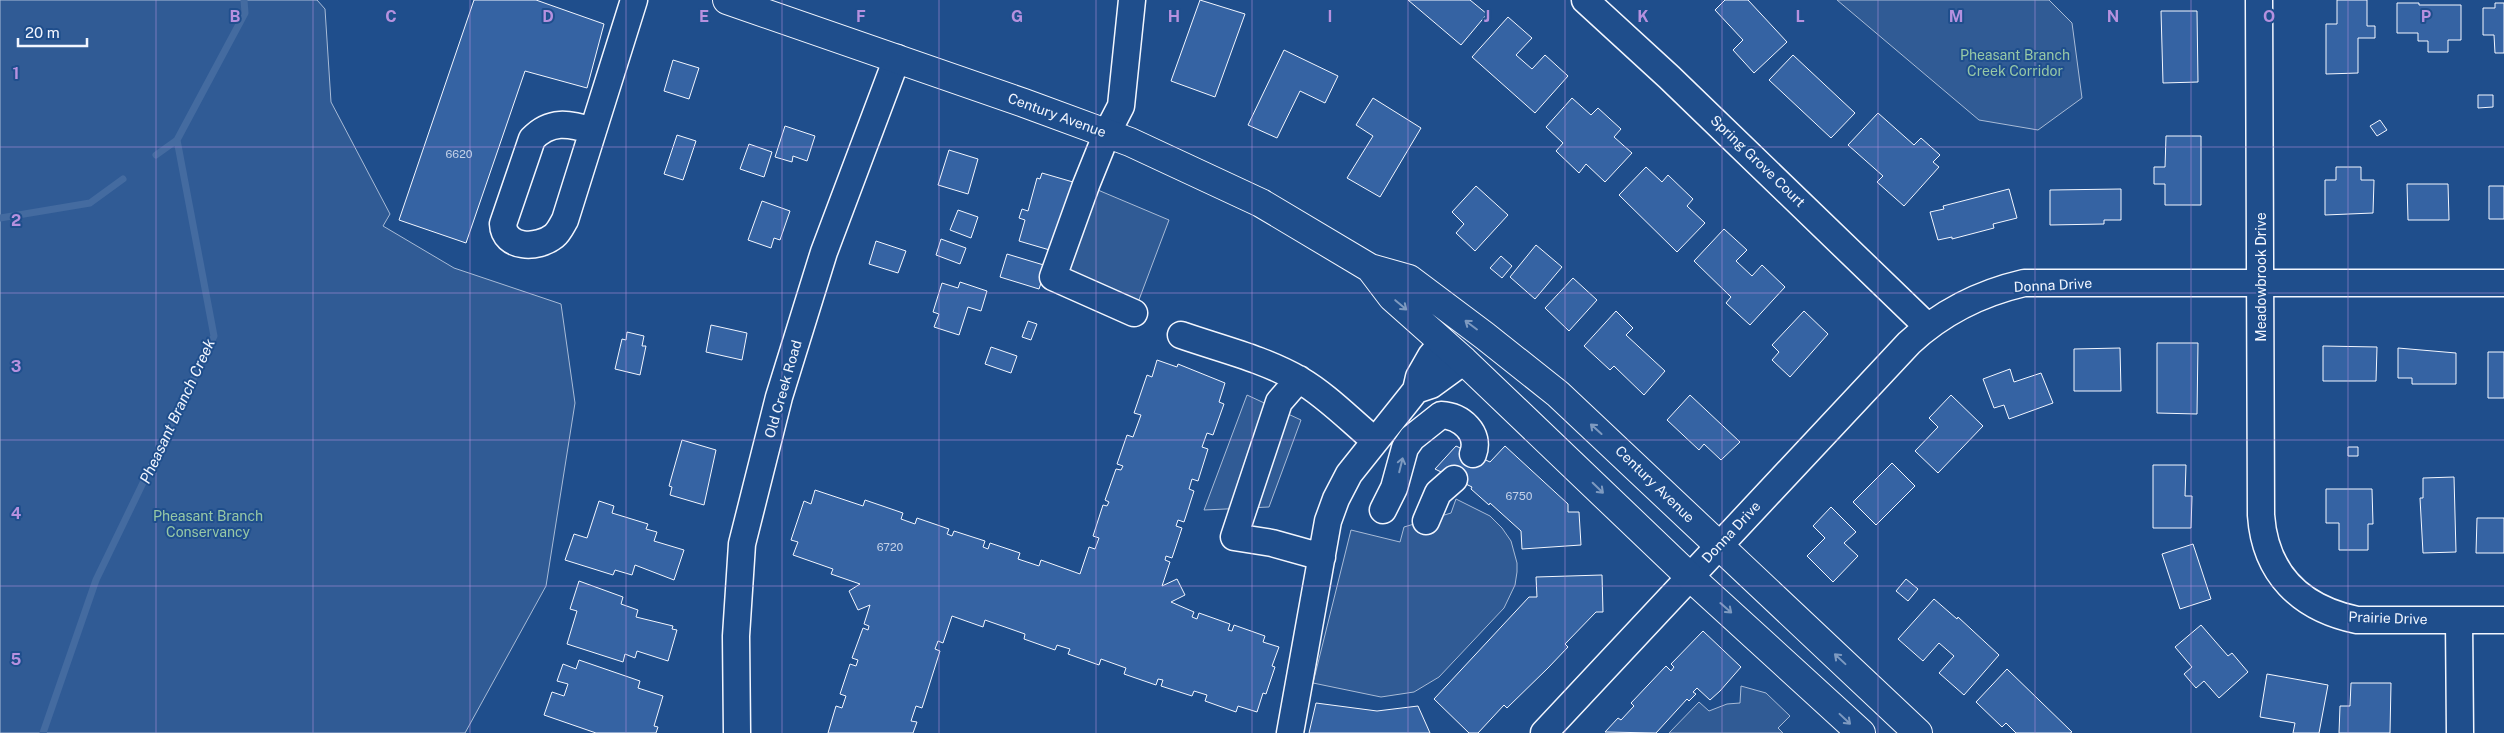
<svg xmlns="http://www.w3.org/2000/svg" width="2504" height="733" font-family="'Public Sans',sans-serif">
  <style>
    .built { fill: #305b95; stroke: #a8bbd7 }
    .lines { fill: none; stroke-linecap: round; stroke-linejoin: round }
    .stream { stroke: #446ba0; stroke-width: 7 }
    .building { fill: #3563a3; stroke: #f2f6ff }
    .minor-casing { stroke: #f2f6ff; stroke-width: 29 }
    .major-casing { stroke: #f2f6ff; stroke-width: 30 }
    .minor { stroke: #1f4e8c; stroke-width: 26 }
    .major { stroke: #1f4e8c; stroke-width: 28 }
    .oneway { stroke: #7e9ac0 }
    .grid { fill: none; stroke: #b691df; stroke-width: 1; stroke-opacity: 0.55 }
    .labels { text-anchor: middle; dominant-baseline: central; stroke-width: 4; stroke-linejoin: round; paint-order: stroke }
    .number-label { font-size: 11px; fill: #c3d1e8 }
    .park-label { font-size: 14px; fill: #97c8a6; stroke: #1f4e8c }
    .street-label { font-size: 14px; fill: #f2f6ff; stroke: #1f4e8c }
    .water-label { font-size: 15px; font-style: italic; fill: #f2f6ff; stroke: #1f4e8c }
    .grid-label { font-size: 16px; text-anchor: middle; font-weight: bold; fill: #b691df; stroke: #1f4e8c; stroke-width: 4; stroke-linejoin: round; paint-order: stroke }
  </style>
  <rect width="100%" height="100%" fill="#1f4e8c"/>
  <path class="built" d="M0,0H317L325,9L331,102L390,214L383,226L454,268L561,304L575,403L546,586L465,733H0Z
    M1837,0H2049L2072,23L2082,98L2038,130L1979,120Z
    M1086,185L1169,220L1134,313L1053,277Z
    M1247,395L1301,420L1269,507L1204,510Z
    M1456,499L1490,516L1502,528L1511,541L1517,563V572L1515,585L1504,608L1439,677L1414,692L1381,697L1313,683L1351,530L1400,542L1404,527L1451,513Z
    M1741,686L1766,693L1790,716L1778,728L1783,733H1669L1699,702L1709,711L1727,704L1740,703Z"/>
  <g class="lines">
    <path class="stream" d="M156,155L177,140
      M0,218L90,203L123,179
      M43,733L96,580L214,336L177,140L245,13L244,0"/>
  </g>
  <path class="building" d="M474,0H536L604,24L587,88L525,71L466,243L399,220Z
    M1200,0L1245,14L1215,97L1171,81Z
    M1408,0H1470L1487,14L1461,45Z
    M1725,0H1748L1787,42L1754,73L1733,50L1743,40L1715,10Z
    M2337,0H2367V26H2375V38H2358V73L2326,74V24H2337Z
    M2397,3H2419V5H2461V40H2448V52H2428V41H2418V33H2397Z
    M2495,3H2504V53H2495L2494,35H2483V8H2495Z
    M2161,11H2197L2198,82L2163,83Z
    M1508,17L1532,38L1516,55L1532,69L1545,55L1568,76L1535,113L1472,57Z
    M1284,50L1338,76L1325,103L1300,91L1277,138L1248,125Z
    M1793,55L1855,113L1831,138L1769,80Z
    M673,60L699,68L689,99L664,91Z
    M2478,95H2493V107L2478,108Z
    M1373,98L1421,128L1380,197L1347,178L1373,136L1356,125Z
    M1572,98L1591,115L1598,108L1621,129L1614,137L1632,153L1605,182L1586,164L1579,173L1556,151L1563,143L1546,127Z
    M1878,113L1914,145L1921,138L1940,155L1933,162L1939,167L1904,206L1877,182L1883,176L1848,145Z
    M2380,120L2387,130L2377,136L2370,126Z
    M785,126L815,136L807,161L793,156L792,162L775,157Z
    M677,135L696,141L683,180L664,174Z
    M2166,136H2201V205H2165V184H2154V167H2165Z
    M749,144L772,152L764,177L740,169Z
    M949,150L978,159L968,194L938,185Z
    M1646,167L1662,182L1668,175L1693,199L1687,206L1705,223L1677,252L1619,195Z
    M2336,167H2361V180H2374L2373,213L2325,215V180H2336Z
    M1042,173L1073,182L1053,251L1019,241L1025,220L1019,218L1022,209L1028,211L1037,178L1040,179Z
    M2407,184H2448L2449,220H2408Z
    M1476,186L1508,215L1475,251L1456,233L1464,224L1452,212Z
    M2489,186H2504V219H2489Z
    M2009,189L2017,218L1993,224L1994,228L1952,239V237L1938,240L1930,212L1944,209L1943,206Z
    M2121,189V220H2104V224L2050,225V190Z
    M762,201L790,211L780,240L774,238L771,248L748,240Z
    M958,210L978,217L971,238L950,230Z
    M1724,229L1747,250L1736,261L1752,276L1762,265L1785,287L1750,325L1726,303L1731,297L1694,261Z
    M941,239L966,248L960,264L936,255Z
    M876,241L906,251L898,273L869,264Z
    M1536,245L1562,267L1535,299L1510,277Z
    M1007,254L1047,266L1039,289L1000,277Z
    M1501,256L1512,266L1502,278L1490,268Z
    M1573,278L1597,300L1569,331L1545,308Z
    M960,282L987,291L981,311L968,307L959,335L934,327L939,314L933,312L942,283L958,288Z
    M1616,311L1633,328L1626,335L1665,371L1644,395L1614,366L1610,370L1584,346Z
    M1804,311L1828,334L1790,377L1772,360L1779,352L1772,345Z
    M1028,321L1037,324L1031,340L1022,337Z
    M711,325L747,333L742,360L706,352Z
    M627,332L644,336L642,346H646L640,375L615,369L622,339L626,340Z
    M2157,343H2198L2197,414L2157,413Z
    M2323,346L2377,347L2376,381H2323Z
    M991,347L1017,356L1011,373L985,364Z
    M2120,348L2121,391H2074V349Z
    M2398,348L2456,353V384H2412V378H2398Z
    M2488,352H2504V398H2488Z
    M1157,360L1177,367L1178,364L1225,383L1219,402L1224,404L1213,435L1207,433L1202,447L1208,449L1198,481L1192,479L1189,489L1194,491L1184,522L1178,520L1176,526L1182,528L1172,558L1166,556L1165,560L1170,562L1162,586L1177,579L1185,595L1171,602L1194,612L1192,617L1197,619L1199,613L1230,624L1228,630L1232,631L1234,625L1265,636L1263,642L1279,647L1272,666L1275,667L1266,694L1263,693L1257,712L1238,706L1236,712L1205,701L1207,695L1194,691L1192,696L1161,686L1163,680L1158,679L1156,685L1124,674L1126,668L1101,659L1099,665L1068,654L1070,649L1057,645L1055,650L1024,639L1025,634L985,620L983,627L952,616L943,643L938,641L935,649L940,651L922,708L916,706L911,721L917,722L913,733H828L836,706L842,708L846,696L840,694L850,664L856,666L858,660L852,658L863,628L868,630L869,626L864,624L870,605L858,610L849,591L860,584L831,574L833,569L793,555L798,542L791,540L804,501L811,504L815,490L863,506L865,500L903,513L901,519L915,524L917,518L949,529L947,534L952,536L954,531L985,541L983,547L988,549L990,543L1020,553L1018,559L1039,566L1041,560L1080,574L1089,547L1095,549L1099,538L1093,536L1103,505L1107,506L1109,502L1105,500L1116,469L1121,470L1123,466L1117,464L1127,435L1133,437L1141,415L1134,413L1147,375L1152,377Z
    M2010,369L2014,382L2041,373L2053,403L2009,419L2004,405L1994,408L1983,379Z
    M1690,395L1740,442L1721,460L1704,444L1699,450L1667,420Z
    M1951,395L1983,426L1938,473L1915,451L1938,427L1929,418Z
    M682,440L716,450L704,505L670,495L672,487L669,486Z
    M1456,446L1490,462L1505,446L1568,504V512H1579L1581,545L1522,549L1521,531L1490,503L1489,505L1471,489L1472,487L1435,469Z
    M2348,447H2358V456H2348Z
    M1892,463L1915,486L1876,525L1853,502Z
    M2153,465H2186L2185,496H2192L2191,528H2153Z
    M2454,477L2456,552L2423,553L2420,498H2423V478Z
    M2326,489H2372L2373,524H2368V550H2339V523H2326Z
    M599,501L614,506L612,513L648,524L646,529L657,532L654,541L684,550L674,580L635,565L632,575L615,570L613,575L565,560L574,534L587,538Z
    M1831,507L1856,532L1844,543L1858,556L1833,582L1807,556L1825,538L1813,526Z
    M2477,518H2504V553H2476Z
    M2193,544L2211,599L2180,609L2162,554Z
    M1602,575L1603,612H1596L1565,644L1568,647L1548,668L1507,708L1504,705L1478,733H1469L1434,699L1529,597H1537L1536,577Z
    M1906,579L1918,589L1908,601L1896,591Z
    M579,581L623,597L621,604L638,610L636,617L673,626L672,629L677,630L668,661L637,651L635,658L625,654L623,662L567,644L577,611L570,609Z
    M1934,599L1957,619L1958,617L1999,655L1964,695L1939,673L1954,656L1939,643L1923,661L1898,639Z
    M2201,625L2228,656L2232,653L2248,672L2219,698L2204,681L2196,688L2184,674L2192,667L2175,647Z
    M1703,631L1741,667L1720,691L1710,700L1697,688L1693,692L1696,694L1689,701L1687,699L1656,733L1605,732L1618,718L1621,720L1634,706L1631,703L1666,666L1671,671L1674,667L1671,664Z
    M579,660L640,681L638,688L663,696L654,726L658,727L656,733H596L544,715L552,692L564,696L568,684L557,681L563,664L576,669Z
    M2007,669L2072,732L2070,733H2016L2006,723L2002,727L1976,702Z
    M2267,674L2328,685L2319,733H2293L2295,723L2260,717Z
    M2351,683H2391L2390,733H2339L2340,706H2350Z
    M1316,703L1377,711L1418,706L1430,733H1309Z"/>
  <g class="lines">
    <defs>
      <path id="minor" d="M1132,0L1121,106L1107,133L1086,185L1053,277L1134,313
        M1585,0L1669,77L1927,326
        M2259,0L2261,515C2265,573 2300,608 2357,620H2504
        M592,131C569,123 550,120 532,139L503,224C504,249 538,249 554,236C559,232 562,225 565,220L634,0
        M1181,335C1221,349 1264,359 1300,380C1327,396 1350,420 1374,440
        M1299,379L1279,402L1234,537L1272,543L1322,557
        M1416,390L1431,385L1464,361
        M1383,510L1394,488L1405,448L1412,438L1441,415C1461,416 1481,433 1473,454
        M1426,521L1438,493L1454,479
        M2459,620L2460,733
        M737,733L736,636L742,544L779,397L824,252L897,58
        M1290,733L1328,521L1336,499L1349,474L1416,390L1419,377L1431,356L1443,342
        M1544,733L1909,343C1941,313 1981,293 2024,283H2504"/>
      <path id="major" d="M727,0L1024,103L1130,142L1261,203L1370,268L1409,279L1485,336L1558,394L1918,733
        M1370,268L1392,297L1464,361L1689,576L1861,733"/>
    </defs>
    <use href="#minor" class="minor-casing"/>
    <use href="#major" class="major-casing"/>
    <use href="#minor" class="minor"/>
    <use href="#major" class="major"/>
  </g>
  <defs><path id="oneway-shaft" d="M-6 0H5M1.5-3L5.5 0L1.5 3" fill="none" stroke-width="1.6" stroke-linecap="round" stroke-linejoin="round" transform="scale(1.25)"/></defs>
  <g class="oneway">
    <use href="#oneway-shaft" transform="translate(1401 305) rotate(40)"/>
    <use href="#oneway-shaft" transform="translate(1471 325) rotate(-143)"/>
    <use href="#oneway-shaft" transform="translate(1596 429) rotate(-138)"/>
    <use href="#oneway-shaft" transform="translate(1401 465) rotate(-76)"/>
    <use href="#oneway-shaft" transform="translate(1598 488) rotate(44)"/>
    <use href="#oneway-shaft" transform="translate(1726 608) rotate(41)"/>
    <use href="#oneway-shaft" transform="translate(1840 659) rotate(-137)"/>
    <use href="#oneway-shaft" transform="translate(1845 719) rotate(43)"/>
  </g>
  <path class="grid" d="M156,0V733M313,0V733M470,0V733M626,0V733M782,0V733M939,0V733M1096,0V733M1252,0V733M1408,0V733M1565,0V733M1722,0V733M1878,0V733M2035,0V733M2191,0V733M2348,0V733M0,147H2504M0,293H2504M0,440H2504M0,586H2504"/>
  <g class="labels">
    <g class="number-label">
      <text x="459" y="154">6620</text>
      <text x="1519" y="496">6750</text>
      <text x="890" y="547">6720</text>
    </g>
    <g class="park-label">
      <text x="2015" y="55">Pheasant Branch<tspan x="2015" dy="16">Creek Corridor</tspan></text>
      <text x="208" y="516">Pheasant Branch<tspan x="208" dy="16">Conservancy</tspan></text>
    </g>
    <g class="street-label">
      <text transform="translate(1057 115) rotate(20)">Century Avenue</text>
      <text transform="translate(1758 161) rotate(44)">Spring Grove Court</text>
      <text transform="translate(2261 277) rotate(-90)">Meadowbrook Drive</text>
      <text transform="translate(2053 285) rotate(-3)">Donna Drive</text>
      <text transform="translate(783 389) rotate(-74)">Old Creek Road</text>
      <text transform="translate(1655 484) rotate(44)">Century Avenue</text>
      <text transform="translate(1731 532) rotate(-47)">Donna Drive</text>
      <text transform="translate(2388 618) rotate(2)">Prairie Drive</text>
    </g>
    <g class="water-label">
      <text transform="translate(177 411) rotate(-65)">Pheasant Branch Creek</text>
    </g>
  </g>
  <g class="grid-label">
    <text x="235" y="22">B</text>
    <text x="391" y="22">C</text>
    <text x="548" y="22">D</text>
    <text x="704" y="22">E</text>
    <text x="861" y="22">F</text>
    <text x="1017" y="22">G</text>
    <text x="1174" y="22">H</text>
    <text x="1330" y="22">I</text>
    <text x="1487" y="22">J</text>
    <text x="1643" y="22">K</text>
    <text x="1800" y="22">L</text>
    <text x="1956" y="22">M</text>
    <text x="2113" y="22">N</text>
    <text x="2269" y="22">O</text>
    <text x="2426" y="22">P</text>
    <text x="16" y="79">1</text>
    <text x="16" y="226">2</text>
    <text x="16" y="372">3</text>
    <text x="16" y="519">4</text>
    <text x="16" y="665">5</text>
  </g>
  <path d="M18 38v8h69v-8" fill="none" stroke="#f2f6ff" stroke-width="2.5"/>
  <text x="25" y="38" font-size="15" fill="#f2f6ff" stroke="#1f4e8c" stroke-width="4" paint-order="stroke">20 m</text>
</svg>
